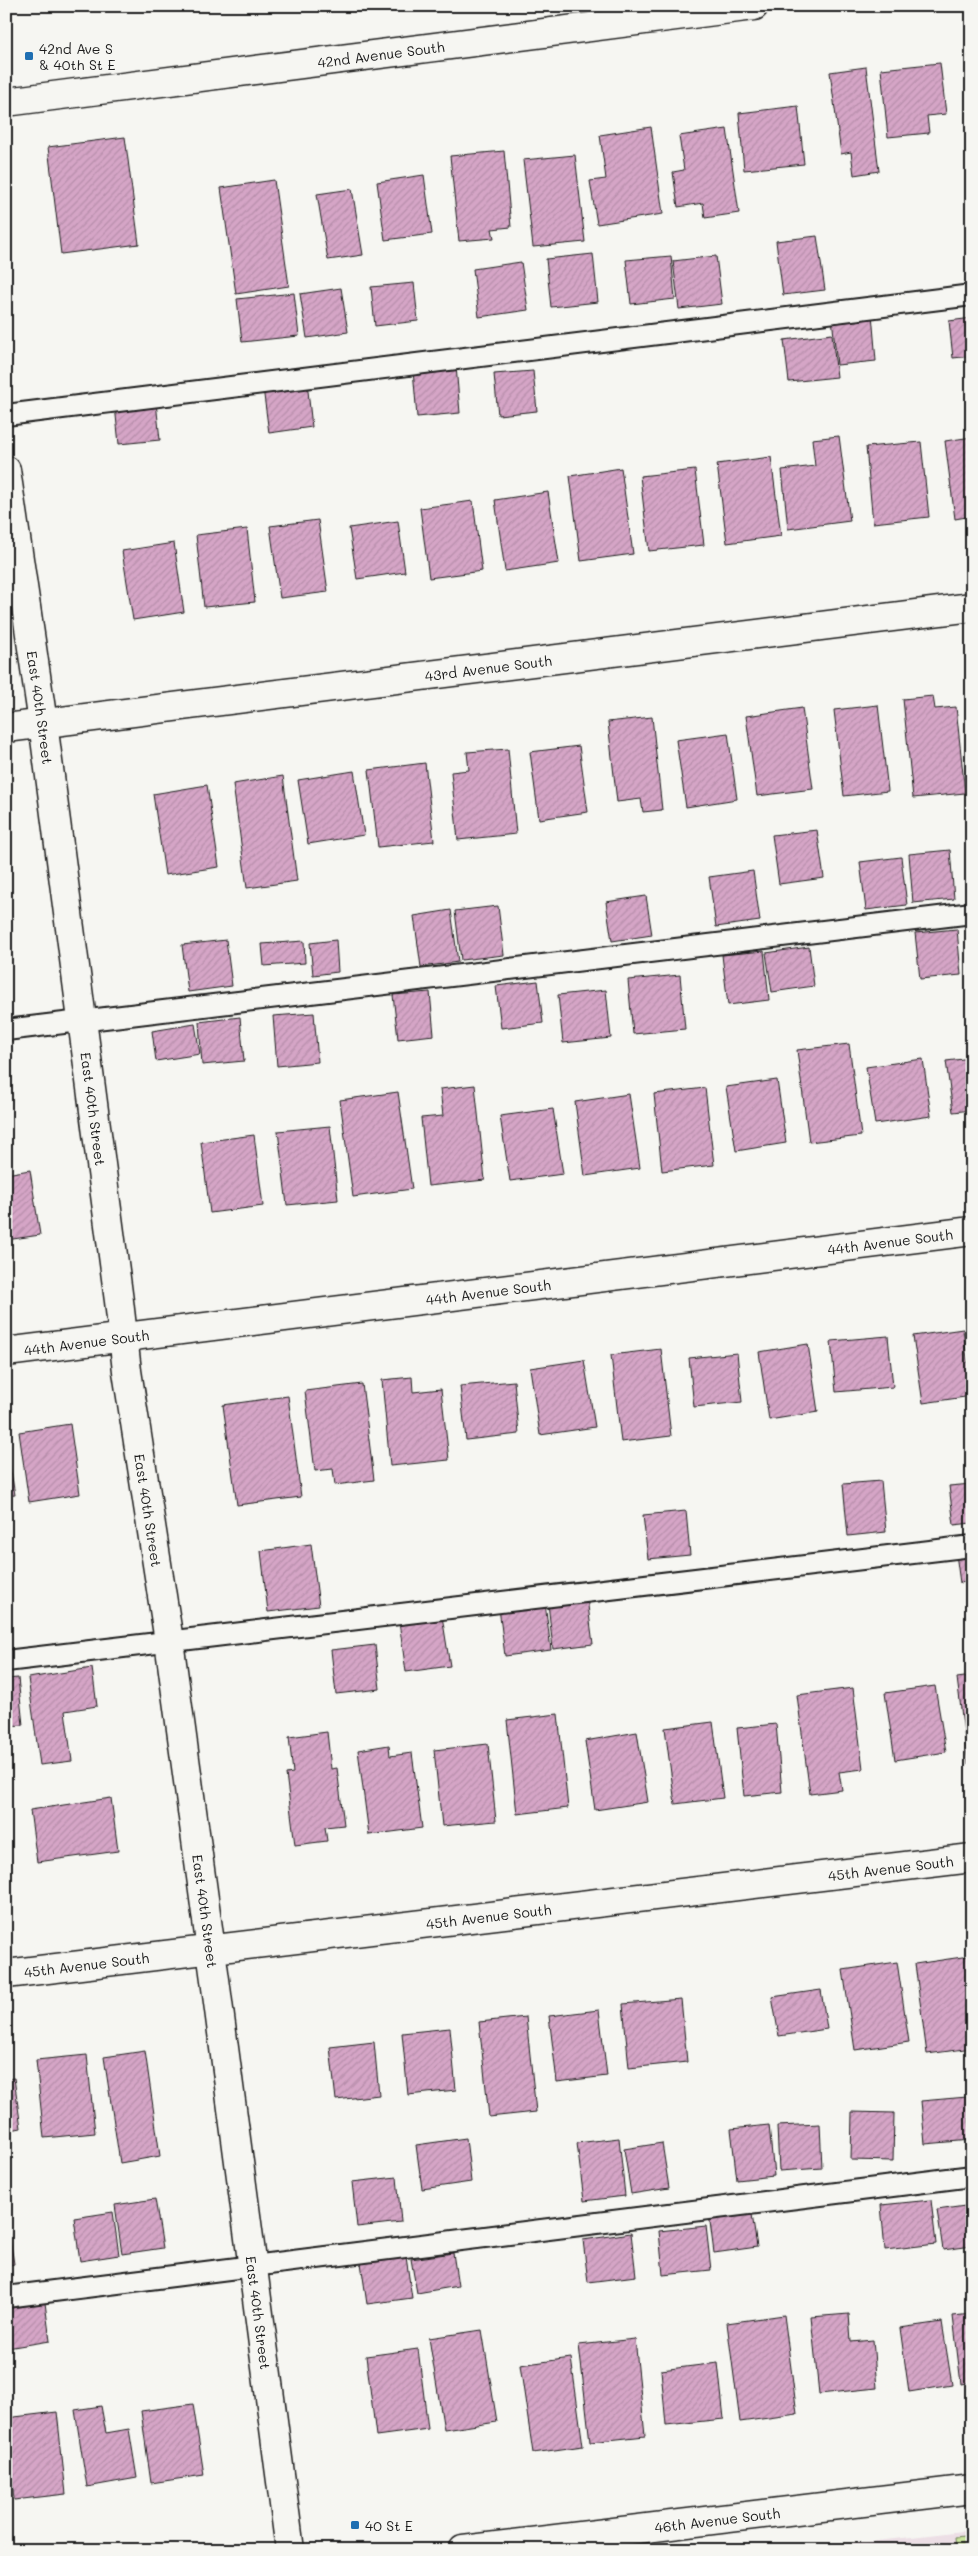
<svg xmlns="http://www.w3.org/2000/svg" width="978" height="2556" font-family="Mali,sans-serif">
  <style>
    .built { fill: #ecdee5 }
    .grass { fill: url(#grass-dots); stroke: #72805c }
    .building { fill: url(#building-hatch); stroke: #1c1c1c }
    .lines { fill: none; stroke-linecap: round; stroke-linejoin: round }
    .lane-casing { stroke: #1c1c1c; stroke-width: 24 }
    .street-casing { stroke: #1c1c1c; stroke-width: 31 }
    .secondary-casing { stroke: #1c1c1c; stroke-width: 31 }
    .lane { stroke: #f6f6f2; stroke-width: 20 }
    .street { stroke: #f6f6f2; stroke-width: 28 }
    .secondary { stroke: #f6f6f2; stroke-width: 28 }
    .poi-dot { fill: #1f6fb2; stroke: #f6f6f2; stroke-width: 2 }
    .labels { text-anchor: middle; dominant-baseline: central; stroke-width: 4; stroke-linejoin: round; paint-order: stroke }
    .poi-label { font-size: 14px; fill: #1c1c1c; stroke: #f6f6f2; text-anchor: start }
    .street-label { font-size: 14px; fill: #1c1c1c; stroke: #f6f6f2 }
  </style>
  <defs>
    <pattern id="grass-dots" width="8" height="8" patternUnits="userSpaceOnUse" patternTransform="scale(1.25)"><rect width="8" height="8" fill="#c9e59c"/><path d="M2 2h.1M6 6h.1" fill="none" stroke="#acc486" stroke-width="1.8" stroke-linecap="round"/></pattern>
    <pattern id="building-hatch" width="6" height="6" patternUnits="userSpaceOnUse" patternTransform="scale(1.25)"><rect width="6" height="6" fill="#d5a5c6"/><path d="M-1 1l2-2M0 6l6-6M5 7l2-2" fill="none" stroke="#b68daa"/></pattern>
  </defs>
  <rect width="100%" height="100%" fill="#f6f6f2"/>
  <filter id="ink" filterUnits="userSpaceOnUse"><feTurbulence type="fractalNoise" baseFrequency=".02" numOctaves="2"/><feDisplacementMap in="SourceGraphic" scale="10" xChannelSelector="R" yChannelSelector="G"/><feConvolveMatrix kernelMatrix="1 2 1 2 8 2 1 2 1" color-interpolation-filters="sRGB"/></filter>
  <g filter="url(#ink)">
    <path class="built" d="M972,2530V2550H799Z"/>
    <path class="grass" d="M972,2535V2550H956L955,2537Z"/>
    <path class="building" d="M969,55H972V80Z
      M940,63L946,114L927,116L929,133L888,137L881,69Z
      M866,67L879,171L854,175L851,152L841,154L830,72Z
      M798,106L804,164L744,170L739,113Z
      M651,127L663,214L597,224L590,181L606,179L600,135Z
      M727,129L739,213L705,218L703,203L678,207L673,172L684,170L679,136Z
      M125,137L139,244L61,254L48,147Z
      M504,151L511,227L492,229L494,238L459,241L450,156Z
      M575,155L585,242L533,247L523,160Z
      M424,175L432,234L385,240L377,182Z
      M274,180L289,286L236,294L221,188Z
      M352,189L363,255L328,260L317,194Z
      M817,236L825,290L783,295L776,241Z
      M593,254L598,302L551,307L546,259Z
      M671,256L675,299L631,304L626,260Z
      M716,256L722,304L679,309L673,261Z
      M521,262L528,310L479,317L473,269Z
      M414,283L418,321L375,326L371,287Z
      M341,288L348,332L307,338L300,294Z
      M294,293L299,336L242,342L237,299Z
      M872,314L876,361L837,365L832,318Z
      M972,318V356L953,358L949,321Z
      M832,334L837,377L789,382L784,340Z
      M456,366L460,413L417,417L413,370Z
      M533,371L537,411L498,415L494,374Z
      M307,382L312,427L269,433L263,388Z
      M156,402L160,440L119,444L115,406Z
      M839,436L850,521L788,529L782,470L815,466L812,439Z
      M972,437V516L955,519L945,441Z
      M921,442L929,517L873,523L866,447Z
      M771,457L781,536L727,543L717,464Z
      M621,468L633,554L581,561L570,476Z
      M695,470L704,545L649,551L640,476Z
      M548,492L559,563L505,571L495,500Z
      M473,501L482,571L429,578L420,508Z
      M318,520L328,592L280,598L270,526Z
      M398,521L405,572L357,579L349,528Z
      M247,529L255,602L204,607L196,535Z
      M174,543L184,612L133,620L122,551Z
      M933,696L935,709L956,707L965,793L913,798L903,699Z
      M878,705L888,791L844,796L834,710Z
      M802,708L813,789L757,796L746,716Z
      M652,717L662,810L643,812L641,799L617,802L608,722Z
      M728,733L737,799L686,807L676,740Z
      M579,746L588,812L539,819L530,752Z
      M508,749L516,834L458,840L451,772L469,770L467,752Z
      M425,763L434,841L378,847L369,770Z
      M354,771L364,835L308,844L298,780Z
      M283,776L297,881L247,888L233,784Z
      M207,785L219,867L165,875L153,794Z
      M817,830L824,878L779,884L772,835Z
      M950,850L954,899L913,903L909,854Z
      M901,857L907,905L866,910L860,862Z
      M753,871L760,921L716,927L709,877Z
      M646,896L652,935L612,941L606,902Z
      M498,906L504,955L461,960L455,911Z
      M451,910L458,962L421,967L414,916Z
      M957,929L961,975L920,979L915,933Z
      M226,940L232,986L188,992L182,945Z
      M336,940L338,972L313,975L310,943Z
      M304,941L305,963L264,966L262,944Z
      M809,947L814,986L772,992L766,953Z
      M764,951L769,1000L728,1005L722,955Z
      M680,975L685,1029L633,1034L628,980Z
      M538,981L543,1023L501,1028L496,986Z
      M606,990L611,1038L563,1043L558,995Z
      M430,992L434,1035L398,1039L393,995Z
      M314,1013L318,1062L277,1066L273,1016Z
      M240,1017L244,1061L202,1065L199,1022Z
      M195,1024L200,1054L156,1061L152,1031Z
      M849,1044L861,1136L809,1142L797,1050Z
      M972,1058V1110L953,1112L946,1061Z
      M923,1059L931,1116L875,1124L866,1067Z
      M6,1061L10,1087L6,1088Z
      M777,1080L786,1143L736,1151L726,1087Z
      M475,1085L485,1180L428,1186L421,1118L443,1116L440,1089Z
      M705,1088L714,1165L662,1171L654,1094Z
      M398,1092L412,1189L353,1197L340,1100Z
      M629,1094L640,1168L585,1176L575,1102Z
      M553,1109L563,1174L510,1181L500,1116Z
      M330,1126L338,1200L287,1205L278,1131Z
      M254,1135L263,1206L210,1213L201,1142Z
      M30,1170L40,1235L6,1240V1174Z
      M963,1329L972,1396L923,1403L913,1336Z
      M888,1336L893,1387L836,1392L831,1341Z
      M808,1344L818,1412L769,1420L759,1352Z
      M661,1349L671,1436L621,1442L611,1355Z
      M737,1353L742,1402L694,1407L689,1358Z
      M584,1360L595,1427L540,1435L530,1368Z
      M412,1377L413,1392L441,1389L449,1460L390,1466L382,1380Z
      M514,1381L519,1434L466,1440L460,1386Z
      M362,1384L374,1480L335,1485L333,1469L315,1471L305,1391Z
      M288,1396L301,1497L237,1505L223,1405Z
      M70,1424L80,1494L29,1502L19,1432Z
      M6,1442L15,1495L6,1496Z
      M881,1481L886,1532L848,1536L843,1484Z
      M972,1484V1523L954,1525L949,1486Z
      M686,1511L690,1555L648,1559L643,1515Z
      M311,1544L319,1606L268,1612L261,1551Z
      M972,1551V1581L960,1583L956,1554Z
      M587,1598L593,1644L553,1649L548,1603Z
      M545,1603L551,1650L505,1656L499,1608Z
      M442,1616L450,1666L406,1672L399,1622Z
      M375,1645L380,1689L336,1694L331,1650Z
      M92,1668L97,1706L65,1711L72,1761L40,1765L28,1678Z
      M972,1676V1764H968L957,1678Z
      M18,1678L23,1725L6,1726V1679Z
      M935,1686L946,1752L895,1760L885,1693Z
      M853,1688L863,1769L839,1772L842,1790L810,1794L797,1695Z
      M558,1714L568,1808L517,1814L507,1720Z
      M713,1722L723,1798L675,1804L665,1728Z
      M776,1724L782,1792L744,1796L737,1728Z
      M327,1732L331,1769L337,1768L344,1825L325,1827L327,1841L295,1845L286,1774L293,1773L289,1737Z
      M637,1732L648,1802L595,1810L585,1741Z
      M488,1744L496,1821L442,1826L434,1750Z
      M389,1745L390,1756L412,1753L422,1828L369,1835L358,1750Z
      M111,1798L118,1851L37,1862L30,1810Z
      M969,1956L972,1974V2048L927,2054L915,1964Z
      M897,1962L909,2042L855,2050L843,1970Z
      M821,1990L827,2029L779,2036L772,1997Z
      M681,1999L687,2062L629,2068L623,2004Z
      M599,2010L607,2076L557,2082L549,2016Z
      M526,2017L536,2112L489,2117L479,2022Z
      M450,2028L456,2090L408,2095L402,2033Z
      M374,2042L379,2095L336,2100L330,2047Z
      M145,2051L160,2156L120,2163L104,2057Z
      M87,2055L95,2133L44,2138L36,2060Z
      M14,2078L21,2128L6,2131V2079Z
      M967,2097L971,2140L925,2144L921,2101Z
      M852,2112L894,2113L893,2161L851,2160Z
      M820,2124L822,2168L779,2171L777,2126Z
      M769,2125L774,2176L737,2180L731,2129Z
      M466,2138L471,2182L422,2189L416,2145Z
      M619,2138L625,2196L584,2201L577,2143Z
      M662,2143L669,2188L631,2194L624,2149Z
      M397,2177L401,2222L357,2227L352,2182Z
      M155,2199L163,2248L122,2254L115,2205Z
      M931,2200L936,2244L885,2250L881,2205Z
      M972,2205V2246L943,2250L937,2210Z
      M751,2208L757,2247L714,2253L709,2214Z
      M113,2212L119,2255L80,2261L74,2218Z
      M8,2226L14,2264L6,2266V2227Z
      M706,2226L711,2270L663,2275L659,2231Z
      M631,2233L636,2276L588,2282L583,2240Z
      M405,2250L412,2298L367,2304L360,2256Z
      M453,2253L458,2286L417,2293L411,2259Z
      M44,2295L50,2341L7,2348L6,2300Z
      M849,2314L851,2342L873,2340L877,2388L819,2394L811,2317Z
      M972,2314V2382L961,2384L953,2316Z
      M784,2315L797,2414L740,2422L727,2323Z
      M942,2322L952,2385L909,2392L900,2328Z
      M482,2330L497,2422L444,2430L429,2338Z
      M635,2339L645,2436L590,2442L579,2345Z
      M418,2349L428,2429L376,2436L366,2356Z
      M571,2358L583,2446L533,2453L520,2365Z
      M718,2363L724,2419L666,2425L661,2370Z
      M193,2404L204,2475L151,2483L141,2411Z
      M101,2406L106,2433L129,2429L137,2478L87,2487L75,2410Z
      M57,2412L66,2494L14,2500L6,2418Z"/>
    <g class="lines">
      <defs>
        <path id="lane" d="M6,415L972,295
          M6,1030L972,913
          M6,1661L972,1546
          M6,2297L972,2176"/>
        <g id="street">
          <path id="s1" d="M6,470L43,723L119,1301L127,1371L169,1641L216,1987L290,2550"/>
          <path id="s2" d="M6,728L972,607"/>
          <path id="s3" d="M6,1352L972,1231"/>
          <path id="s4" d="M6,1974L972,1858"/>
        </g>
        <g id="secondary">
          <path id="s5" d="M6,102L754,6"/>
          <path id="s6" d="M463,2550L972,2489"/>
        </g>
      </defs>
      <use href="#lane" class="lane-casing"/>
      <use href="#street" class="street-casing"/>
      <use href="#secondary" class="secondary-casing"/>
      <use href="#lane" class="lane"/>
      <use href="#street" class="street"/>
      <use href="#secondary" class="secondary"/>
    </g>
  </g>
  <g class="poi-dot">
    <rect x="24" y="51" width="10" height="10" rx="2.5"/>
    <rect x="350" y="2520" width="10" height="10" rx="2.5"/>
  </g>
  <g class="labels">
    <g class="poi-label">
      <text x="39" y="48">42nd Ave S<tspan x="39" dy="16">&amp; 40th St E</tspan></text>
      <text x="365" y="2525">40 St E</text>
    </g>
    <g class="street-label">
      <text stroke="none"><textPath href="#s5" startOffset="378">42nd Avenue South</textPath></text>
      <text stroke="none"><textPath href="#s2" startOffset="486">43rd Avenue South</textPath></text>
      <text stroke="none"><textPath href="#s1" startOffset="240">East 40th Street</textPath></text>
      <text stroke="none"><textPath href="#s1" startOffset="645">East 40th Street</textPath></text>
      <text stroke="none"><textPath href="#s3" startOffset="891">44th Avenue South</textPath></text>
      <text stroke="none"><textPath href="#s3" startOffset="486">44th Avenue South</textPath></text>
      <text stroke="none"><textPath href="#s3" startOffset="81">44th Avenue South</textPath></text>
      <text stroke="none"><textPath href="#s1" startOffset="1050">East 40th Street</textPath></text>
      <text stroke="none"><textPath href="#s4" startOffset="891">45th Avenue South</textPath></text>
      <text stroke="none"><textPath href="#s1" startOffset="1455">East 40th Street</textPath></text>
      <text stroke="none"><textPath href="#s4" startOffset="486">45th Avenue South</textPath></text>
      <text stroke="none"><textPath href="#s4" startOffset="81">45th Avenue South</textPath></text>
      <text stroke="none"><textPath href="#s1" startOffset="1860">East 40th Street</textPath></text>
      <text stroke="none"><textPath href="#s6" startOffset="256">46th Avenue South</textPath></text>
    </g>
  </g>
  <rect width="978" height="2556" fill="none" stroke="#f6f6f2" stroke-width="25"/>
  <rect x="12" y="12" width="953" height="2531" fill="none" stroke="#1c1c1c" stroke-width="2" filter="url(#ink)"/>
</svg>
